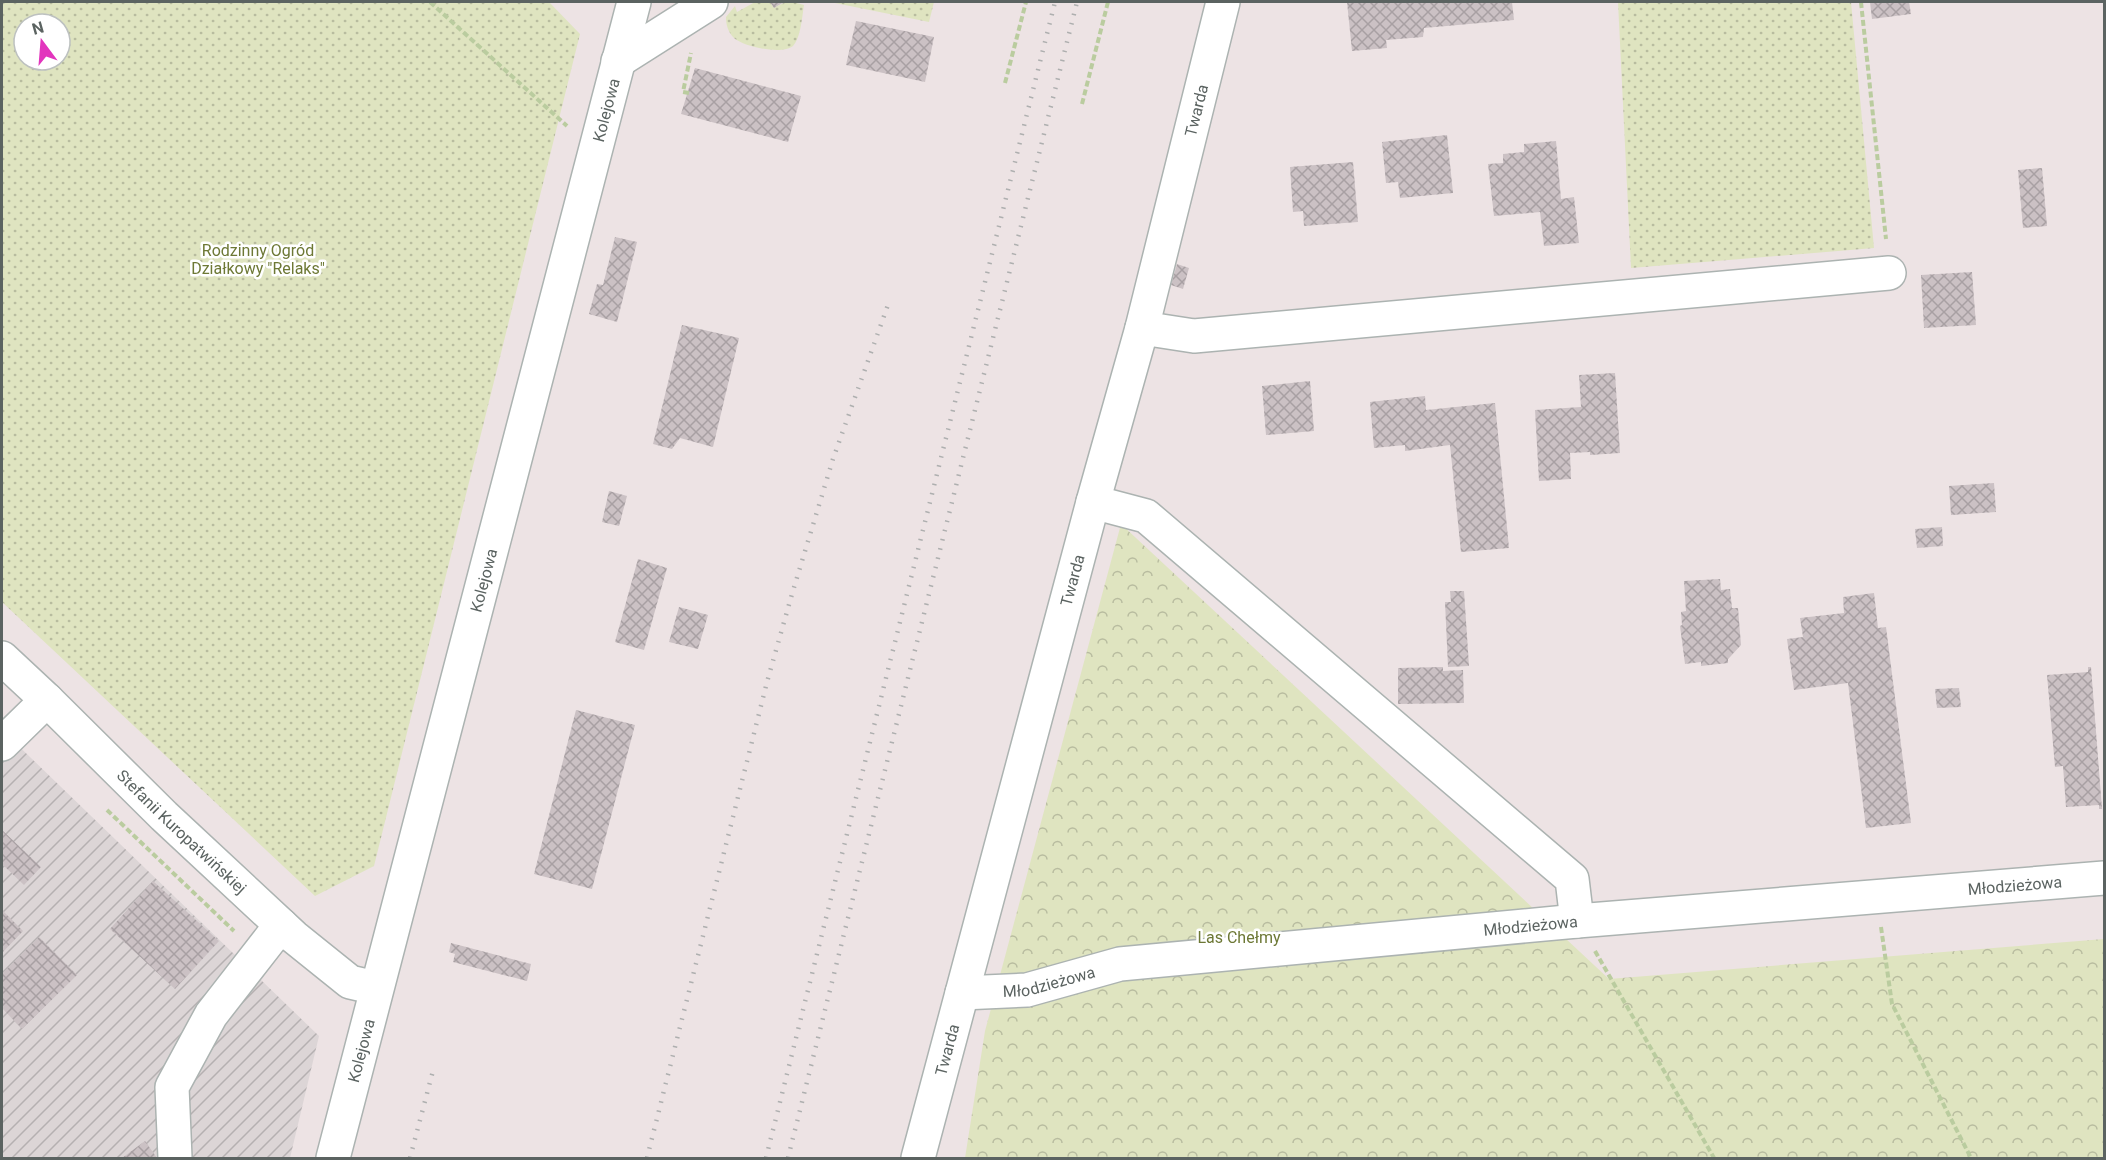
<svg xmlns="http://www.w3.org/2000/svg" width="2106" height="1160" font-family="Roboto,sans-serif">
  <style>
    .industrial { fill: url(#industrial-furrows) }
    .grass { fill: url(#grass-dots); fill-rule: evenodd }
    .forest { fill: url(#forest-crowns) }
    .building { fill: url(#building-cross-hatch) }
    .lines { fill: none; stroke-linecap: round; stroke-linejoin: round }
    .minor-casing { stroke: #acb3b1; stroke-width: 36 }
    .path { stroke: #bacc9f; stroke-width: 4; stroke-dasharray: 6 3; stroke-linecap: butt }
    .minor { stroke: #fff; stroke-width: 33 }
    .rail { stroke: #aeafaf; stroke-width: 4.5; stroke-dasharray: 1.5 8; stroke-linecap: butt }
    .labels { text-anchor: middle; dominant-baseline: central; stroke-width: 5; stroke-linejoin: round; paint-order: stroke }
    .street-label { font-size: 16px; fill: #5b6361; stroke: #fff }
    .park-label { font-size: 16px; fill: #6d7835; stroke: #fff }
  </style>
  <defs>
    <pattern id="industrial-furrows" width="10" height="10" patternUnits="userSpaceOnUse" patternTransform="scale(1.5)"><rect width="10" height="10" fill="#dcd5d6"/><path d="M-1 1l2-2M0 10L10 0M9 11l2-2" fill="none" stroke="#b5b0b1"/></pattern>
    <pattern id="grass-dots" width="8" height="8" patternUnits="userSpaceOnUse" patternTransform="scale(1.5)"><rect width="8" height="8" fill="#dfe4c0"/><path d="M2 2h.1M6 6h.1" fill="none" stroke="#b8bc9f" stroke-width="1.8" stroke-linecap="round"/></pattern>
    <pattern id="forest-crowns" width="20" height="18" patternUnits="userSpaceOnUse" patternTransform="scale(1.5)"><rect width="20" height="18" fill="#dfe4c0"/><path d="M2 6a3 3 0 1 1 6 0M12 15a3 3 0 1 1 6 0" fill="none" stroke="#b8bc9f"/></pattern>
    <pattern id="building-cross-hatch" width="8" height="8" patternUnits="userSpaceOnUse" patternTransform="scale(1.5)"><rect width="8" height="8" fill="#cbc1c4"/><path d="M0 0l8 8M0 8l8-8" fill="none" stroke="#a8a0a3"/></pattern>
  </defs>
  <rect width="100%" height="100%" fill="#ede3e4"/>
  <path class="industrial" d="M2,730L319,1036L290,1158H2Z"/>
  <path class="grass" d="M2,2H549L580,34L374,866L315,896L2,602ZM24,24H60V60H24Z
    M755,2H770L774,8C787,0 790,1 804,5C802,17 801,37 793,46C782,55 744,47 734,38C728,32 726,25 726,17L735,6L737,12Z
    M830,2H934L929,22Z
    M1618,2H1851L1874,248L1631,268Z"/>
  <path class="forest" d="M1121,524L1609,979L2104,939V1158H965L985,1031Z"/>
  <path class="building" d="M770,2H784L774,8Z
    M1347,2H1512L1514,20L1424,28L1423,37L1386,40L1387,48L1352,51Z
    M1870,2H1909L1911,14L1872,19Z
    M856,21L934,37L925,82L846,65Z
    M695,68L801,96L788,142L681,114Z
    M1447,135L1453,193L1400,198L1398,182L1386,183L1382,142Z
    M1556,141L1561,199L1574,197L1579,243L1544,246L1540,212L1494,216L1488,164L1503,163V154L1524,152V144Z
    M1353,162L1358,222L1304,226L1303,211L1293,212L1290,167Z
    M2042,168L2047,226L2023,228L2018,170Z
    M615,237L637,242L617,322L589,314L597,284L603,285Z
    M1177,264L1189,268L1183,289L1171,285Z
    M1972,272L1976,325L1924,328L1921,275Z
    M682,325L739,338L713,447L680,438L672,449L653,444Z
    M1615,373L1620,453L1590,455V452L1570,453L1571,479L1539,481L1535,410L1581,407L1579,375Z
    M1310,381L1314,431L1266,435L1262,386Z
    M1425,396L1426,410L1495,403L1509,548L1461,552L1450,445L1405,451V445L1374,448L1370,402Z
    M1994,483L1996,512L1951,515L1949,486Z
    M609,491L627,496L619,526L602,522Z
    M1942,527L1943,546L1917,548L1915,529Z
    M638,559L667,568L644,650L615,642Z
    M1720,579L1721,590L1730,589L1732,608H1738L1741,645L1728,659V663L1701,666V662L1685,664L1680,626L1682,625L1681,612L1686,611L1684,581Z
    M1450,591H1464L1469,666L1448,667L1445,602H1451Z
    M1874,593L1878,628L1886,627L1911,823L1866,828L1848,683L1794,690L1787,639L1803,637L1800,618L1844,613L1843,597Z
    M679,607L708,615L698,649L669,642Z
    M1443,667V671L1463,670L1464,703L1398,704V668Z
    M2088,667H2091L2102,809H2099V805L2066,807L2063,766L2055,767L2047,675L2088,672Z
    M1959,688L1961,707L1937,708L1935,689Z
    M576,710L635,725L592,889L534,874Z
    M2,830L41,867L24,885L2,864Z
    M153,881L219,941L175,989L110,929Z
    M2,910L23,931L2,953Z
    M39,937L77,975L22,1029L2,1008V974Z
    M451,943L531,964L527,981L453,962L455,954L449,952Z
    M145,1141L157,1158H122Z"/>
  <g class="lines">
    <defs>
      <g id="minor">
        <path d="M618,61L711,2"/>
        <path d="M1142,328L1194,336L1889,273"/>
        <path d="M1093,502L1146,516L1572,879L1577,921"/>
        <path id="s1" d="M2,658L47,700L164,816L294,937L350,982L376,988"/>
        <path d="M2,744L47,700"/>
        <path id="s2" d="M962,993L1027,990L1120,964L1577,921L2104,878"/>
        <path d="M175,1158L172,1087L211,1015L281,925"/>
        <path id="s3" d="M333,1158L634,2"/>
        <path id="s4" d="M918,1158L1093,502L1142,328L1223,2"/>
      </g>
    </defs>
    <use href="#minor" class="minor-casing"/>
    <path class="path" d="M430,2L567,126
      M1861,2L1886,239
      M1005,83L1026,2
      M689,93L683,92L691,53
      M1082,104L1108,2
      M107,810L234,931
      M1881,927L1892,1004L1971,1158
      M1595,951L1714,1158"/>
    <use href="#minor" class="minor"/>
    <path class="rail" d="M410,1158L434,1067
      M647,1158L767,682L792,594L833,459L889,302
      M766,1158L1055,2
      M788,1158L1077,2"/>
  </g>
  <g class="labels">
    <g class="street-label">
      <text stroke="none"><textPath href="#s3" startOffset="1083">Kolejowa</textPath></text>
      <text stroke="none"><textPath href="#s4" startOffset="1084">Twarda</textPath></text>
      <text stroke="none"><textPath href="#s3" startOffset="597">Kolejowa</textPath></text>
      <text stroke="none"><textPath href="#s4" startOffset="598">Twarda</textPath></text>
      <text stroke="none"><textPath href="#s1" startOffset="250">Stefanii Kuropatwińskiej</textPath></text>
      <text stroke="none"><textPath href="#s2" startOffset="1060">Młodzieżowa</textPath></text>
      <text stroke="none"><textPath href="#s2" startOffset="574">Młodzieżowa</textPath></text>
      <text stroke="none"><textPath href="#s2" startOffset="88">Młodzieżowa</textPath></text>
      <text stroke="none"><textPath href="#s3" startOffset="111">Kolejowa</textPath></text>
      <text stroke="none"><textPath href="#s4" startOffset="112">Twarda</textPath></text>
    </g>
    <g class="park-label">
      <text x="258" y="250">Rodzinny Ogród<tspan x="258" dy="18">Działkowy "Relaks"</tspan></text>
      <text x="1239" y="937">Las Chełmy</text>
    </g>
  </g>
  <rect width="2106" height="1160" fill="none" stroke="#5b6361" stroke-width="6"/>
  <g transform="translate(42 42) rotate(344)"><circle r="28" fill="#ffffff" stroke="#bdc1c0" stroke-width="1.5"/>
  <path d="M0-4.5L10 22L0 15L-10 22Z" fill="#e235bd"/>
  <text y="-9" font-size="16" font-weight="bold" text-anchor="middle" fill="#5b6361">N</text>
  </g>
</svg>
